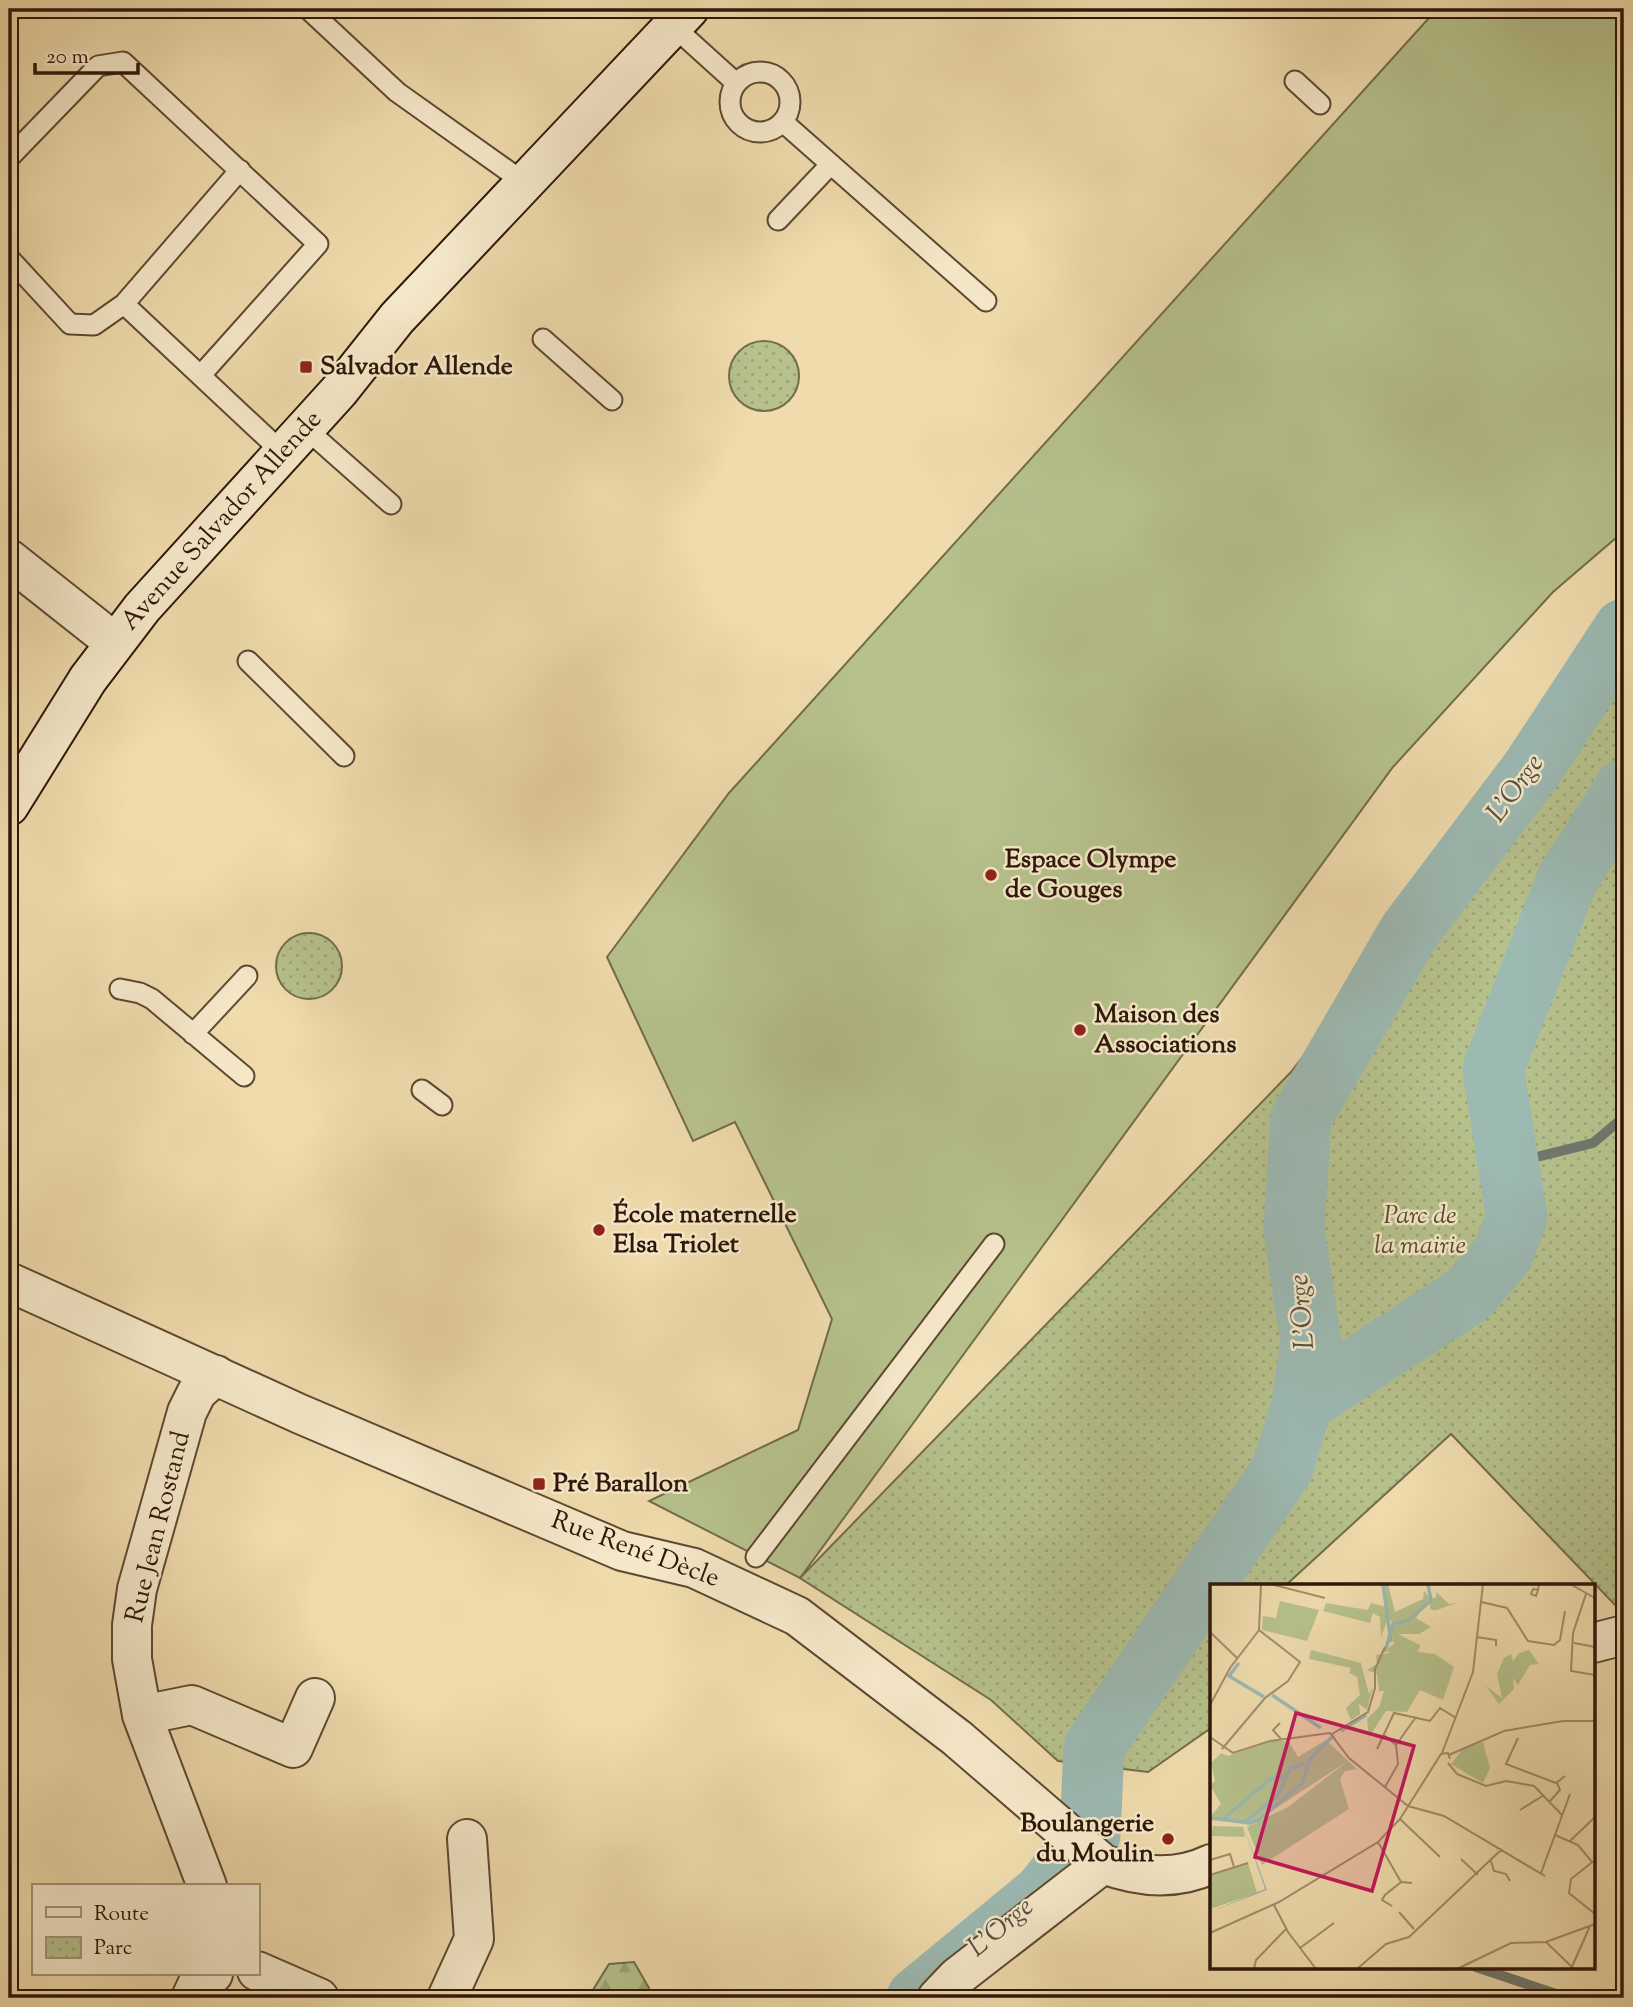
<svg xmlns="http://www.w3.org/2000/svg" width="1633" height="2007" font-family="'Sorts Mill Goudy',serif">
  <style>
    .grass { fill: #b6c18c; stroke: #726c4a; stroke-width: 2 }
    .forest { fill: url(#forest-firs); stroke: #726c4a; stroke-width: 2 }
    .park { fill: url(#park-dots); stroke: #726c4a; stroke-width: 2 }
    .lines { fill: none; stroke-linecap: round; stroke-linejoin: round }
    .stream { stroke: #70786e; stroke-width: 10 }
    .river { stroke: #9cb9b2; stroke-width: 61 }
    .service-casing { stroke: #5e4832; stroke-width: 23 }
    .minor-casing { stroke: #5e4832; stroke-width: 42 }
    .tertiary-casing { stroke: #5e4832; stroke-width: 42 }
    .secondary-casing { stroke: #2e1709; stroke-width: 42 }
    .service { stroke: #f5e8c9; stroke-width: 19 }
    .minor { stroke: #f5e8c9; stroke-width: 38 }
    .tertiary { stroke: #f5e8c9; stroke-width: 38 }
    .secondary { stroke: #f5e8c9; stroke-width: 38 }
    .poi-dot { fill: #8f2418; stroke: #f5e8c9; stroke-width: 2.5 }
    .labels { text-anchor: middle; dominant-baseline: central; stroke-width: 5; stroke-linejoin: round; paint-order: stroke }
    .poi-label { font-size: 26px; font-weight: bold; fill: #2e1709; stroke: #f5e8c9; text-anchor: start }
    .street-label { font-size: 26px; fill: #2e1709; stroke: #f5e8c9 }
    .park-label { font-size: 26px; font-style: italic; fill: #574a30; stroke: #f5e8c9 }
    .water-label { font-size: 28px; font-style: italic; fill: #545044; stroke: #f5e8c9 }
    .inset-river { fill: none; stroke: #9cb9b2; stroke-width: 3.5 }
    .inset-road { fill: none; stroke: #a28d6b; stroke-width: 2 }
    .view { fill: #c2185b; fill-opacity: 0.15; stroke: #c2185b; stroke-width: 3.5 }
    .inset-edge { fill: none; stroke: #2e1709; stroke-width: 3.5 }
  </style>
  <defs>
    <pattern id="forest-firs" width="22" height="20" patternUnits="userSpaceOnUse" patternTransform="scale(1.75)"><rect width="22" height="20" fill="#b6c18c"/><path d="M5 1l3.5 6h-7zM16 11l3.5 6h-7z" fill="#9da577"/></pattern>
    <pattern id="park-dots" width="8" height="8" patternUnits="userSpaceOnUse" patternTransform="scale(1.75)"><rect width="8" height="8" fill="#b6c18c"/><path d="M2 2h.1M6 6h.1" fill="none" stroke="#9da577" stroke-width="1.8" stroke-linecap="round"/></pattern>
  </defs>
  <rect width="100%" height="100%" fill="#efdbac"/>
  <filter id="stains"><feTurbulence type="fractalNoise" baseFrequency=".00286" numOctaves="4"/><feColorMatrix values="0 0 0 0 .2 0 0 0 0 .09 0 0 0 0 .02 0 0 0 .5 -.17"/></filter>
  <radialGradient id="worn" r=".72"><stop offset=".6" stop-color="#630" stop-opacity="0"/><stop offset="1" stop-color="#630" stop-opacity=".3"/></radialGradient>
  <path class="grass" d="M1437,9H1616L1624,21V531L1553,592L1393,767L800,1578L649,1501L798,1430L832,1319L735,1122L693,1141L607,957L729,793Z"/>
  <path class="forest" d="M634,1962L649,1988L648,1998H588L609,1964Z"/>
  <path class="park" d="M729 376a35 35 0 1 1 70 0a35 35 0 1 1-70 0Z
    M1624,643V1603L1615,1605L1451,1434L1286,1585H1211V1728L1148,1772L1058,1761L991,1700L800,1578L1291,1072Z
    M276 966a33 33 0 1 1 66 0a33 33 0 1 1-66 0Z"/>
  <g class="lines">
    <path class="stream" d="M1508,1164L1593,1143L1624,1117
      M1476,1967L1568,1998"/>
    <path class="river" d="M1302,1403L1469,1294L1503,1254L1517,1217L1493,1069L1567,880L1624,790
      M917,1998L1044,1893L1090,1835L1094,1747L1283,1468L1302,1403L1311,1343L1294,1229L1301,1118L1409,932L1532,769L1624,629"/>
    <defs>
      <path id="service" d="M308,9L397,92L525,183
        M673,26L736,83
        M730 102a30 30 0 1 1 60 0a30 30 0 1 1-60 0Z
        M1295,81L1320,104
        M783,122L986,301
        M9,158L98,66L123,62L318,244L201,375
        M778,220L831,164
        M9,258L70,324L94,325L124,304L283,453
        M124,304L240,170
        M543,339L612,400
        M305,428L391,504
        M248,661L344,756
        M120,989L140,993L152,999L244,1076
        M193,1034L247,976
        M422,1090L442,1105
        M756,1557L994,1244"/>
      <path id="minor" d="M9,559L114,642
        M142,1715L192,1705L293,1748L315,1698
        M207,1886L142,1715L132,1659V1625L137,1589L187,1412L197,1392L216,1375
        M257,1971L319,1998
        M191,1998L197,1985L213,1974
        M447,1998L474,1939L467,1839
        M937,1998L957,1977L1103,1864"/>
      <path id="tertiary" d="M9,1282L300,1414L622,1551L694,1568L797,1616L957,1738L1103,1864C1138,1877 1176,1881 1211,1864
        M1593,1643L1624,1635"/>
      <path id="secondary" d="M9,806L88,679L142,608L339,391L397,318L689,9"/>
    </defs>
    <use href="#service" class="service-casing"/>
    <use href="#minor" class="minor-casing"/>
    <use href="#tertiary" class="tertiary-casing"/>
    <use href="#secondary" class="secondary-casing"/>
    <use href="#service" class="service"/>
    <use href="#minor" class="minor"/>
    <use href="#tertiary" class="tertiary"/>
    <use href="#secondary" class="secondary"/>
  </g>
  <g class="poi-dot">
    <rect x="299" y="360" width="14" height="14" rx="3.5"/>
    <circle cx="991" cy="875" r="7"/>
    <circle cx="1080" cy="1030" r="7"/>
    <circle cx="599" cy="1230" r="7"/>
    <rect x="532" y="1477" width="14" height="14" rx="3.5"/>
    <circle cx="1168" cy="1839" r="7"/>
  </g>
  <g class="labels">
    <g class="poi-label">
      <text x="320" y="367">Salvador Allende</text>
      <text x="1005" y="860">Espace Olympe<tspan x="1005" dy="30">de Gouges</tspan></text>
      <text x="1094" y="1015">Maison des<tspan x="1094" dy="30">Associations</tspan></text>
      <text x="613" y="1215">École maternelle<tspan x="613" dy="30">Elsa Triolet</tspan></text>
      <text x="553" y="1484">Pré Barallon</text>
      <text x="1154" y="1824" text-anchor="end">Boulangerie<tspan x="1154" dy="30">du Moulin</tspan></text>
    </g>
    <g class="street-label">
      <text transform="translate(222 521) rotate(-48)">Avenue Salvador Allende</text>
      <text transform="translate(159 1527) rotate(-76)">Rue Jean Rostand</text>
      <text transform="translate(635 1550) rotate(20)">Rue René Dècle</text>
    </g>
    <g class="park-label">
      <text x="1420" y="1216">Parc de<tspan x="1420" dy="30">la mairie</tspan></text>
    </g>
    <g class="water-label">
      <text transform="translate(1516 789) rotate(-54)">L'Orge</text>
      <text transform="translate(1303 1312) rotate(-95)">L'Orge</text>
      <text transform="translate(1001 1928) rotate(-40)">L'Orge</text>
    </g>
  </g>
  <g transform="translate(1210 1584)">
    <rect width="385" height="385" fill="#efdbac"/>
    <path d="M138,177L147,185L135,187L130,195L139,225L52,281L37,243L78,223ZM38,279L47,309L0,325V291Z" fill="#b6c18c"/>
    <path d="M172,0H178L185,28L213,15L214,7L220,14H226V8L239,20L246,19L227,26H221L218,16L206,34L221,43L209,50H188L210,61L208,68L225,70L244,83L233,116L210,106L197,128L176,127L159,153L157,135L169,123L174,107H169L167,90L157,86L167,80L166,71L179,69L177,65L184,60L179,42L184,40L178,34L171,53L170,33L163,29L160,39L113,27L116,19L158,26L161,19L176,23ZM101,66L151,79L159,110L163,102L157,126L149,120L150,130L141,136L136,124L150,111L147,93L139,89L141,84L99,75ZM319,66L329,80L320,81L308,101L303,94L304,105L289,120L276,102L292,114L287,90L294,74L301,70L303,77L309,69Z" fill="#b6c18c"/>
    <path d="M70,17L109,26L97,57L52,46L53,32L66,34Z" fill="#b6c18c"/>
    <path d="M66,156L79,158L88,173L116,156L138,177L40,241L0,233L11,220L0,201L5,197L1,179L11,169L18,172ZM273,158L280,184L273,199L241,180L253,165Z" fill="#b6c18c"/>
    <path d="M3,242L33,243L35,253L1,252Z" fill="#b6c18c"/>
    <path d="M32,238L57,306L0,328L55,305Z" fill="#9cb9b2"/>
    <path class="inset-river" d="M173,0L181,58M175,68L183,40L199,36L221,16L218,0M29,79L19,92L54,113M62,111L111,144M131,147L156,131M0,234L40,239L49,236L92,199L100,175L124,151M12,236L60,195L78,192M35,238L68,211L80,185L96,179"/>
    <path class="inset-road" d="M60,0L115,14M360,0L385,14M328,6L323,5L321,10L326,12L328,6L329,0M376,10L363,49L361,87L385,91M271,18L297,24L318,57L344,61L350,56L355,27M0,48L27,74M267,53L286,56V62M364,59L385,63M0,121L20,84L49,46L51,0M70,139L63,146L71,155M122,150L158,128L165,104V85L175,63M174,151L186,161L188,180L175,203M0,153L23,169L60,157L120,149L139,174L198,222L234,232L335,292M308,154L296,180L346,199L355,192M186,161L206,133M12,165L55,114L78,97L90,78L49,46M167,165L184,129L220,137L230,124L246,134M232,169L263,88L273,0M239,171L294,147L353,137H385M238,179L247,190L276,202L296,197L324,202L352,231M340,217L350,206L347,199M310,226L334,211M190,235L230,273M345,251L368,261L382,278M360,257L385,233M168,258L191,298M251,275L268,291M0,276L20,270L24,283M385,276L361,295L359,309L385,330M281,277L284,287L296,290L300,297M331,289L360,210M0,291L38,279M64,321L78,348L106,385M182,322L172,316L175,311L191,298L202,299M189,328L204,345M0,349L69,318L168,258L190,235L231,170L238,169L240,175M336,358L362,383M90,364L124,339M44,385L46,376L76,345M147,385L176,360L199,353L292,265M247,385L301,359L336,358L385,340M361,385L380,342"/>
    <path class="view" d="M86,129L204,162L162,307L45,273Z"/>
    <rect width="385" height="385" class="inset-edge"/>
  </g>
  <rect width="1633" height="2007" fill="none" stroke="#efdbac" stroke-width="35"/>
  <rect x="10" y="10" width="1612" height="1986" fill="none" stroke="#2e1709" stroke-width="3.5"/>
  <rect x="18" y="18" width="1598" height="1972" fill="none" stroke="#2e1709" stroke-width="2"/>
  <rect x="32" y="1884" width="228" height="91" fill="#f5e8c9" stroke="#a5947c" stroke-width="2"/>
  <rect x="46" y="1907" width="35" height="10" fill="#f5e8c9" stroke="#a5947c" stroke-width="2"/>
  <text x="94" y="1920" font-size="21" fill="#2e1709">Route</text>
  <rect x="46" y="1937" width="35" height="21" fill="url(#park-dots)" stroke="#a5947c" stroke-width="2"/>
  <text x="94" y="1954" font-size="21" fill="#2e1709">Parc</text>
  <path d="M35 63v10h103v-10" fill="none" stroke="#2e1709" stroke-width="3.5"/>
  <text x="46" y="63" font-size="21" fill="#2e1709" stroke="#f5e8c9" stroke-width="5" paint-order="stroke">20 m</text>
  <rect width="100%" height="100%" filter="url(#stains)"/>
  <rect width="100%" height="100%" fill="url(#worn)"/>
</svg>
